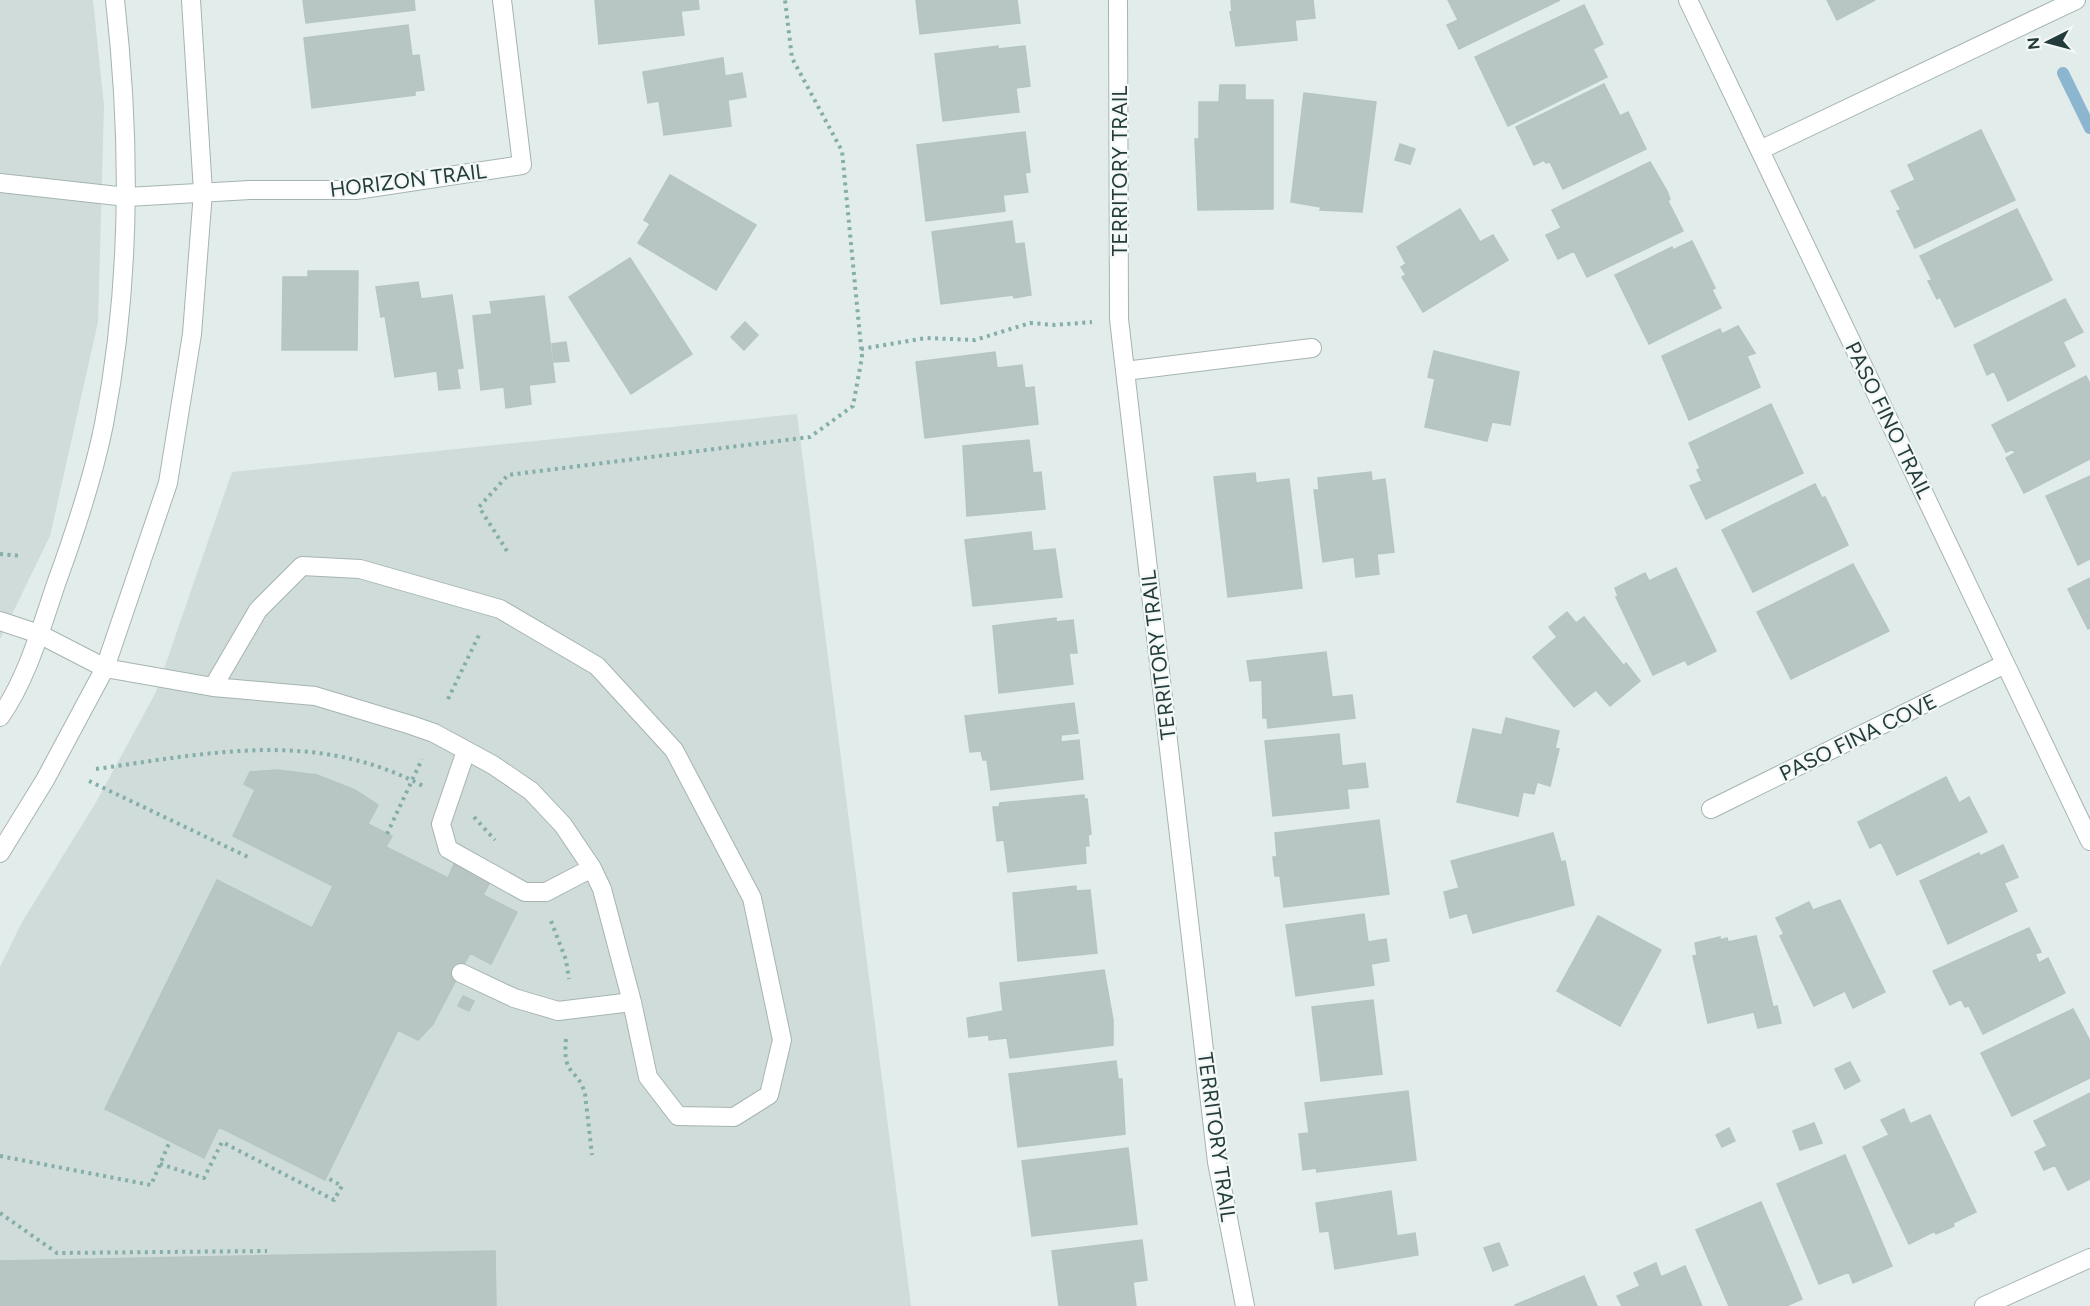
<svg xmlns="http://www.w3.org/2000/svg" width="2090" height="1306" font-family="Figtree,sans-serif">
  <style>
    .built { fill: #d0dcd9 }
    .lines { fill: none; stroke-linecap: round; stroke-linejoin: round }
    .stream { stroke: #8cb6cf; stroke-width: 12 }
    .building { fill: #b8c6c3; stroke: #b5c5c2; stroke-width: 1.5 }
    .service-casing { stroke: #a5b4b2; stroke-width: 20 }
    .minor-casing { stroke: #a5b4b2; stroke-width: 20 }
    .tertiary-casing { stroke: #a5b4b2; stroke-width: 20 }
    .path { stroke: #84aeaa; stroke-width: 4; stroke-dasharray: 3 4.5; stroke-linecap: butt }
    .service { stroke: #fff; stroke-width: 18 }
    .minor { stroke: #fff; stroke-width: 18 }
    .tertiary { stroke: #fff; stroke-width: 18 }
    .labels { text-anchor: middle; dominant-baseline: central; stroke-width: 4.5; stroke-linejoin: round; paint-order: stroke }
    .street-label { font-size: 21px; fill: #233c3b; stroke: #f3f8f7 }
  </style>
  <rect width="100%" height="100%" fill="#e2ecea"/>
  <path class="built" d="M0,0H93L104,106L98,322L50,536L0,639Z
    M797,414L911,1306H0V967L22,922L95,804L156,692L232,472Z"/>
  <g class="lines">
    <path class="stream" d="M2063,73L2090,128"/>
  </g>
  <path class="building" d="M303,0H414L415,10L306,23Z
    M595,0H698L699,9L681,11L684,35L599,44Z
    M916,0H1017L1020,23L920,34Z
    M1231,0H1313L1315,18L1295,20L1297,40L1236,46L1230,12H1232Z
    M1448,0H1560L1459,49L1447,25L1458,20Z
    M1827,0H1875L1837,20Z
    M1584,5L1603,44L1593,49L1607,77L1508,126L1475,57Z
    M408,25L412,56L419,55L424,90L415,91V95L312,108L304,38Z
    M998,46V49L1025,46L1030,86L1016,88L1019,112L943,121L935,54Z
    M723,58L725,76L742,73L746,97L728,100L731,126L664,135L659,101L648,103L643,72Z
    M1604,84L1620,116L1628,112L1646,149L1563,189L1550,162L1546,163L1544,160L1534,165L1516,127Z
    M1220,85H1245V100H1273V209L1198,210L1195,139H1199V102H1219Z
    M1304,93L1376,102L1362,212L1320,210L1321,207L1291,202Z
    M1981,130L2015,200L1915,248L1897,211L1901,210L1891,191L1915,180L1908,165Z
    M1025,132L1030,172L1025,173L1028,192L1003,195L1005,211L926,221L917,145Z
    M1400,144L1415,149L1410,164L1395,160Z
    M1650,162L1667,191L1670,199L1668,201L1683,231L1587,277L1574,251L1558,259L1546,235L1561,228L1552,210Z
    M670,175L756,225L716,290L638,243L650,224L644,220Z
    M1460,209L1480,242L1493,235L1508,260L1423,312L1402,277L1406,275L1401,267L1406,264L1397,247Z
    M2017,209L2052,280L1955,327L1940,297L1937,299L1928,281L1932,280L1920,256Z
    M1012,221L1015,244L1024,243L1031,295L1014,298L1013,295L941,304L932,232Z
    M1692,241L1715,288L1712,290L1721,308L1649,344L1615,275L1672,247L1673,250Z
    M630,258L692,354L631,394L569,297Z
    M308,271H358L357,350H282L283,277H308Z
    M418,282L421,299L452,295L463,368L457,369L460,388L439,390L437,371L395,377L385,316L381,317L376,287Z
    M544,296L555,382L529,385L531,404L506,408L504,387L481,390L473,316L492,314L490,302Z
    M2065,299L2083,332L2063,342L2075,366L2008,401L1994,371L1987,375L1974,345Z
    M745,322L758,335L744,350L731,337Z
    M1738,326L1755,353L1747,356L1760,387L1689,420L1662,356L1720,329L1722,334Z
    M566,342L569,361L554,362L552,344Z
    M1434,351L1519,372L1510,425L1492,422L1487,441L1425,427L1435,379L1428,377Z
    M995,352L997,368L1022,365L1025,388L1034,387L1038,424L925,438L916,362Z
    M2086,376L2090,384V459L2024,493L2006,458L2015,453L2013,449L2006,452L1992,425Z
    M1771,404L1803,473L1706,519L1690,486L1702,481L1697,470L1700,468L1689,443Z
    M1029,440L1033,473L1041,472L1045,509L967,516L963,446Z
    M1371,472L1372,481L1385,479L1394,552L1377,554L1379,574L1356,577L1354,557L1323,562L1314,490H1319L1318,478Z
    M1255,473L1256,483L1289,479L1302,588L1228,597L1214,477Z
    M2090,476V559L2078,565L2046,496Z
    M1815,484L1822,498L1825,497L1848,545L1753,592L1722,530Z
    M1031,532L1033,551L1055,549L1062,597L973,606L965,540Z
    M1853,564L1889,631L1791,679L1757,612Z
    M1676,568L1716,651L1688,665L1685,660L1653,675L1616,597L1618,596L1615,588L1645,573L1649,581Z
    M2090,578V628L2088,629L2068,589Z
    M1567,612L1576,623L1584,617L1624,666L1626,663L1640,681L1610,706L1596,690L1574,707L1533,657L1557,637L1549,627Z
    M1056,618V622L1073,620L1077,653H1069L1073,684L999,693L993,626Z
    M1326,652L1332,697L1352,695L1355,718L1268,728L1267,718H1263L1262,680L1250,681L1247,661Z
    M1074,703L1078,733L1061,735V742L1079,740L1083,779L991,790L987,760H983L981,751L970,752L965,716Z
    M1506,718L1559,731L1555,748L1559,749L1550,786L1537,782L1534,794L1523,792L1518,816L1457,802L1473,729L1502,735Z
    M1339,734L1342,766L1365,763L1368,787L1347,789L1349,808L1273,816L1265,741Z
    M277,770L317,775L355,790L378,805L368,824L392,836L386,847L448,878L455,862L491,880L483,895L517,912L491,964L470,953L433,1024L418,1040L398,1030L325,1180L219,1127L204,1158L105,1109L217,880L312,928L333,886L233,836L255,790L244,784L250,772Z
    M1946,777L1959,803L1969,797L1987,832L1897,875L1881,842L1870,848L1858,822Z
    M1084,795V799H1087L1091,834L1088,835L1089,846H1085L1086,863L1008,872L1004,840L997,841L993,807H999L1000,803Z
    M1379,820L1389,894L1284,907L1280,876H1275L1273,857H1277L1275,833Z
    M1553,833L1561,862L1565,861L1574,905L1473,933L1467,913L1450,918L1444,892L1459,888L1451,861Z
    M2003,845L2018,877L2004,883L2017,911L1948,944L1920,881L1979,853L1980,856Z
    M1076,886V891L1090,890L1097,953L1018,961L1013,893Z
    M1840,900L1885,992L1853,1008L1845,991L1814,1006L1780,936L1784,934L1776,918L1809,902L1813,910Z
    M1364,914L1368,942L1386,939L1389,961L1371,964L1374,985L1296,996L1286,925Z
    M1598,916L1661,950L1620,1026L1557,991Z
    M2029,928L2041,952L2035,954L2039,963L2048,958L2065,993L1983,1034L1969,1006L1965,1007L1961,999L1950,1005L1933,971Z
    M1756,936L1773,1007L1777,1006L1781,1023L1758,1028L1754,1012L1708,1023L1693,956L1697,955L1695,943L1720,937V940L1727,938L1728,942Z
    M1104,970L1113,1020V1045L1010,1058L1007,1038L989,1040V1035L969,1037L967,1018L1003,1011L1000,983Z
    M463,996L474,1001L469,1011L458,1006Z
    M1373,1000L1382,1074L1321,1081L1312,1007Z
    M2073,1009L2090,1041V1078L2012,1116L1981,1053Z
    M1116,1061L1118,1079H1122L1125,1134L1018,1147L1009,1074Z
    M1850,1062L1860,1081L1845,1089L1835,1069Z
    M1408,1091L1416,1160L1317,1172L1316,1168L1303,1170L1299,1134L1309,1133L1305,1103Z
    M2090,1093V1179L2068,1190L2055,1165L2044,1170L2035,1152L2047,1146L2034,1121Z
    M1904,1109L1910,1124L1930,1115L1976,1212L1953,1223L1954,1226L1936,1234L1935,1231L1909,1244L1863,1147L1889,1135L1881,1120Z
    M1814,1123L1822,1143L1800,1150L1793,1131Z
    M1729,1128L1735,1141L1722,1147L1716,1135Z
    M1128,1148L1137,1224L1032,1236L1022,1161Z
    M1845,1155L1892,1266L1853,1283L1849,1272L1819,1284L1777,1184Z
    M1391,1191L1397,1236L1415,1233L1418,1255L1335,1269L1329,1231L1320,1232L1316,1203Z
    M1761,1202L1802,1299L1786,1306H1729L1696,1230Z
    M1142,1240L1147,1280L1133,1282L1136,1306H1059L1052,1251Z
    M1499,1243L1508,1265L1493,1271L1484,1248Z
    M495,1251L496,1306H0V1261Z
    M1656,1263L1661,1277L1685,1266L1702,1306H1622L1617,1296L1640,1286L1634,1273Z
    M1584,1276L1597,1306H1515V1305Z"/>
  <g class="lines">
    <defs>
      <path id="service" d="M0,183L127,197
        M0,621L39,634L105,668L213,687L315,696L411,725L434,733L493,765L531,791L563,825L592,868L602,889L632,1002L648,1077L678,1116L734,1117L769,1095L782,1040L752,898L674,750L597,666L500,609L360,569L302,566L258,610L213,687
        M466,751L441,824L448,849L525,892H546L592,868
        M461,973L514,998L558,1011L632,1002"/>
      <path id="minor" d="M1118,0L1119,319L1217,1162L1245,1306
        M1688,0L2090,841
        M1760,150L2076,0
        M127,197L250,190H356L522,165L502,0
        M1125,371L1312,348
        M1711,809L2005,664
        M1984,1306L2090,1258"/>
      <path id="tertiary" d="M0,717C27,679 41,628 56,584C75,532 93,479 104,424C131,284 131,141 115,0
        M0,853L45,780L105,668L168,483L192,334L203,192L191,0"/>
    </defs>
    <use href="#service" class="service-casing"/>
    <use href="#minor" class="minor-casing"/>
    <use href="#tertiary" class="tertiary-casing"/>
    <path class="path" d="M861,349L926,338L975,340L1030,323L1055,325L1092,322
      M507,551L479,507L508,475L810,437L853,406L862,357L842,151L792,58L785,0
      M0,554L22,556
      M448,699L479,635
      M96,769C210,753 316,729 423,786
      M89,781L248,857
      M474,817L495,840
      M387,834L422,759
      M551,921L566,960L569,979
      M566,1039C562,1078 578,1067 585,1094L592,1155
      M0,1156L151,1185L170,1141
      M160,1164L204,1178L222,1142L334,1200L342,1186L326,1177
      M0,1213L57,1253L267,1251"/>
    <use href="#service" class="service"/>
    <use href="#minor" class="minor"/>
    <use href="#tertiary" class="tertiary"/>
  </g>
  <g class="labels">
    <g class="street-label">
      <text transform="translate(1119 171) rotate(-90)">TERRITORY TRAIL</text>
      <text transform="translate(408 180) rotate(-7)">HORIZON TRAIL</text>
      <text transform="translate(1889 420) rotate(64)">PASO FINO TRAIL</text>
      <text transform="translate(1158 655) rotate(-97)">TERRITORY TRAIL</text>
      <text transform="translate(1858 737) rotate(-26)">PASO FINA COVE</text>
      <text transform="translate(1217 1137) rotate(82)">TERRITORY TRAIL</text>
    </g>
  </g>
  <g transform="translate(2048 42) rotate(264)" stroke="#f3f8f7" stroke-width="4.5" paint-order="stroke">
  <path d="M0-4.5L10 22L0 15L-10 22Z" fill="#233c3b"/>
  <text y="-9" font-size="16" font-weight="bold" text-anchor="middle" fill="#233c3b">N</text>
  </g>
</svg>
